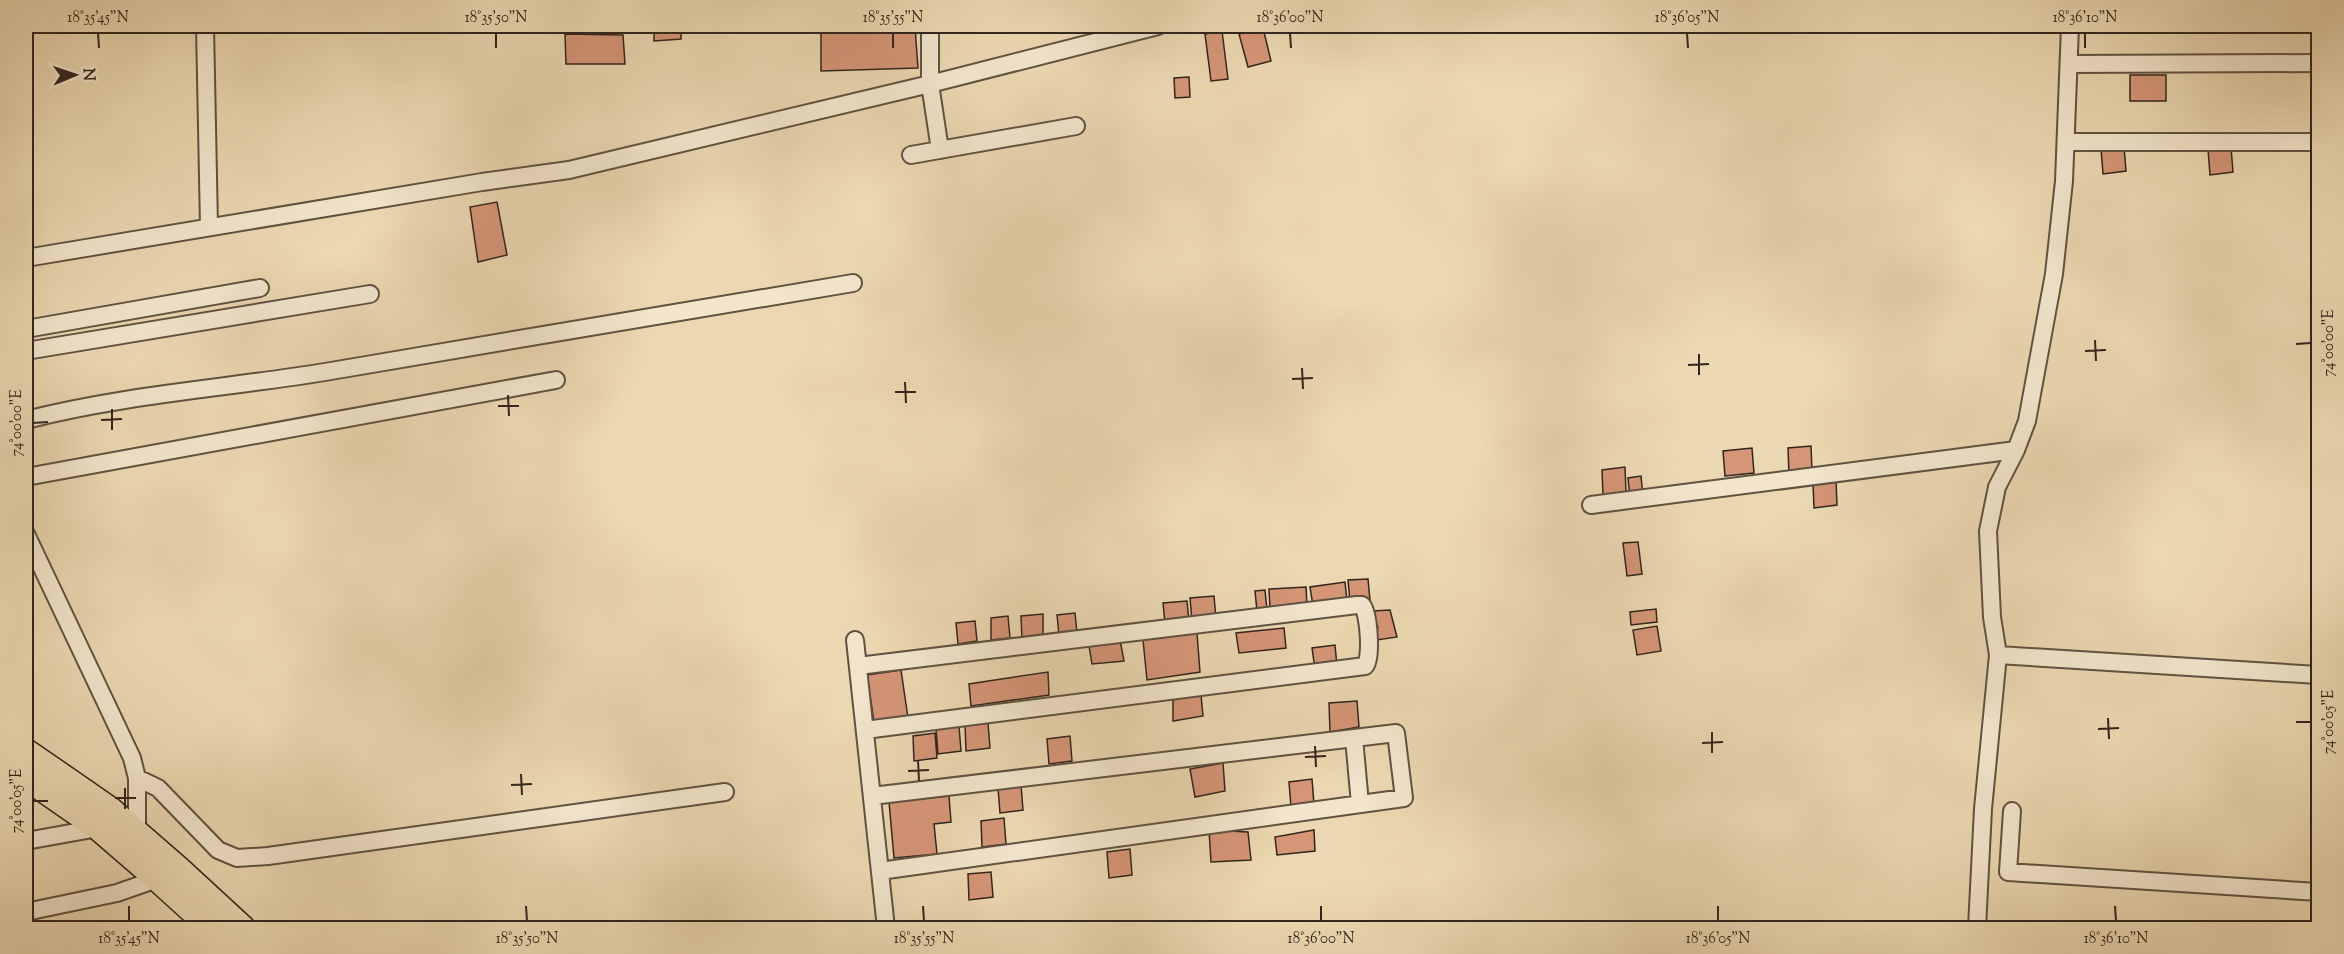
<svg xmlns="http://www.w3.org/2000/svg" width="2344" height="954" font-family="'Sorts Mill Goudy',serif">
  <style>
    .building { fill: #d59577; stroke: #31251d; stroke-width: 1.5 }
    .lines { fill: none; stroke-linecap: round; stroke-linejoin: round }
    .minor-casing { stroke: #605242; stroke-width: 20 }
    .highway-casing { stroke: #31251d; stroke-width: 27 }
    .minor { stroke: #f2e5cc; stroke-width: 16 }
    .highway { stroke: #ebd7b1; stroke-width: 24 }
    .ticks { fill: none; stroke: #31251d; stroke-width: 2 }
    .neatline { fill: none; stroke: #31251d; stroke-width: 2 }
    .ticks-label { font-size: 15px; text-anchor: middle; fill: #31251d }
  </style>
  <rect width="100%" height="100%" fill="#ebd7b1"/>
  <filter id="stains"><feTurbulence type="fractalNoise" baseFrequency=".00333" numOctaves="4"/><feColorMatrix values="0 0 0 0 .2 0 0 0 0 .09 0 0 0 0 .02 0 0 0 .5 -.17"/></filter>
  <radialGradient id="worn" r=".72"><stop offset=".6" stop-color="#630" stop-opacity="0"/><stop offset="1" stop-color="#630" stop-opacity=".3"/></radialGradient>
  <path class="building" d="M654,26H681V39L654,41Z
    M915,27L918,68L821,71V28Z
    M1263,28L1271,61L1248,67L1239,34Z
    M1222,31L1228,79L1211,81L1205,34Z
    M565,34L623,35L625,64H566Z
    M2130,75H2166V101H2130Z
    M1189,77L1190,97L1175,98L1174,78Z
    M2124,146L2126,171L2103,174L2101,149Z
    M2231,147L2233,172L2210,175L2208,149Z
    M497,202L507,255L478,262L470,207Z
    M1811,446L1812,471L1789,474L1788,448Z
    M1752,448L1754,473L1725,476L1723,451Z
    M1625,467L1626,492L1603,495L1602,470Z
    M1641,476L1643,497L1630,498L1628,478Z
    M1836,480L1837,505L1814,508L1813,483Z
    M1638,542L1642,574L1627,576L1623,543Z
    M1368,579L1370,600L1350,602L1348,580Z
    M1345,582L1347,601L1313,606L1310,587Z
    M1306,587L1307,606L1270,609L1269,589Z
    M1265,590L1267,610L1257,611L1255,591Z
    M1214,596L1216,619L1192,621L1190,598Z
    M1187,601L1189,622L1165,624L1163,603Z
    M1656,609L1657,622L1631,625L1630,612Z
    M1390,610L1397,637L1377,640L1375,628H1378L1373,611Z
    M1075,613L1077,633L1059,635L1057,615Z
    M1043,614V636L1022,640L1021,616Z
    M1008,616L1010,638L991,640V618Z
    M975,621L977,641L958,644L956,623Z
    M1657,626L1661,651L1637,655L1633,630Z
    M1284,628L1286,648L1239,653L1236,633Z
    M1197,633L1200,672L1147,680L1143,640Z
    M1120,640L1124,661L1092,664L1089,646Z
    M1335,645L1337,666L1315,669L1312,648Z
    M901,670L908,718L874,722L867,675Z
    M1048,672L1049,695L971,706L969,684Z
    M1201,695L1203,716L1173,721V699Z
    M1357,701L1359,727L1330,732L1329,703Z
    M988,723L990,748L966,751L965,725Z
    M959,726L961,751L938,754L936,729Z
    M935,733L937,758L914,761L913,736Z
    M1070,736L1072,761L1049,764L1047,739Z
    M1223,763L1225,791L1195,797L1190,769Z
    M1312,779L1314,804L1291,807L1289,782Z
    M1021,785L1023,810L1000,813L998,788Z
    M949,796L951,822L934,824L937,854L894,858L889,802Z
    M1004,818L1006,844L982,847L981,821Z
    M1209,830L1248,832L1251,860L1211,862Z
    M1314,830L1315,851L1277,855L1275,837Z
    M1130,849L1132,875L1109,878L1107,852Z
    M991,872L993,897L969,900L968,874Z"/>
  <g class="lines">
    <defs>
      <path id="minor" d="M205,26L209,227
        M930,26V84L940,150
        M2069,64L2318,63
        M2066,142H2318
        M911,155L1076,126
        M26,258L482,182L569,170L930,84L1158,26
        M26,329L260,288
        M26,351L370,294
        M26,420C123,395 226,388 325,372C501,343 677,311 853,283
        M26,477L556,380
        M1591,505L2016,450
        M26,534L132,758L137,778V833
        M855,640L886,928
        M1998,655L2318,675
        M858,666L1357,605H1362C1369,613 1372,659 1365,666L865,730
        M1354,738L1360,804
        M137,778L158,788L218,850L237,858L268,856L725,792
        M872,796L1396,733L1404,798L880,871
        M2012,811L2008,872L2318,892
        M26,841L98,828
        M26,912L117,893L157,879
        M1977,928L1983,809L1998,655L1992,617L1988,531L1997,487L2016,450L2027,421L2054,274L2064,181L2070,26"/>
      <path id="highway" d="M26,751L110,809L179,869L243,928
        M26,778L98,828L157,879L211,928"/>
    </defs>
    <use href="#minor" class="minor-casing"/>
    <use href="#highway" class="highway-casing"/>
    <use href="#minor" class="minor"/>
    <use href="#highway" class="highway"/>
  </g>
  <path class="ticks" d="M98,33L99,48M496,33V48M893,33V48M1290,33L1291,48M1687,33L1688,48M2085,33V48M2095,340L2096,361M2296,344L2311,343M2085,351L2106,350M1699,354V375M1688,365L1709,364M1302,368L1303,389M1292,379L1313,378M905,382L906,403M895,392H916M508,395L509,416M498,406H519M112,409V430M101,420L122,419M33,423L48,422M2108,718L2109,739M2296,722H2311M2098,729L2119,728M1712,732V753M1702,743L1723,742M1315,746L1316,767M1305,757L1326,756M918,760L919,781M908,771L929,770M521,774L522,795M511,785L532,784M125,788V809M115,798H136M33,801H48M129,906V921M526,906L527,921M923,906L924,921M1321,906V921M1718,906V921M2115,906L2116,921"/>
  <rect width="2344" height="954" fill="none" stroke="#ebd7b1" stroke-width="66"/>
  <g transform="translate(75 75) rotate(88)" stroke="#f2e5cc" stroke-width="4.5" paint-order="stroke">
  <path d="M0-4.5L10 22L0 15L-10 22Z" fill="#31251d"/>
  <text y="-9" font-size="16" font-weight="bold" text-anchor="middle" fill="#31251d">N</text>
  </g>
  <rect x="33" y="33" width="2278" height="888" class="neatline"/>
  <g class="ticks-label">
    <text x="98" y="22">18°35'45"N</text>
    <text x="496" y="22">18°35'50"N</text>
    <text x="893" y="22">18°35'55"N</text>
    <text x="1290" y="22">18°36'00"N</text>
    <text x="1687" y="22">18°36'05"N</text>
    <text x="2085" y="22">18°36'10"N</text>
    <text transform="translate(2328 343) rotate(-90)" y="5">74°00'00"E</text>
    <text transform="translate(16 423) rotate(-90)" y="5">74°00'00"E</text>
    <text transform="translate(2328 722) rotate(-90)" y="5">74°00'05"E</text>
    <text transform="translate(16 801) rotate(-90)" y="5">74°00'05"E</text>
    <text x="129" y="943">18°35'45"N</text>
    <text x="527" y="943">18°35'50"N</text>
    <text x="924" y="943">18°35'55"N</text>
    <text x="1321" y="943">18°36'00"N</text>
    <text x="1718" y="943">18°36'05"N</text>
    <text x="2116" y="943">18°36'10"N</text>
  </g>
  <rect width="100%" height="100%" filter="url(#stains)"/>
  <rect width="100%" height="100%" fill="url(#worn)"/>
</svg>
